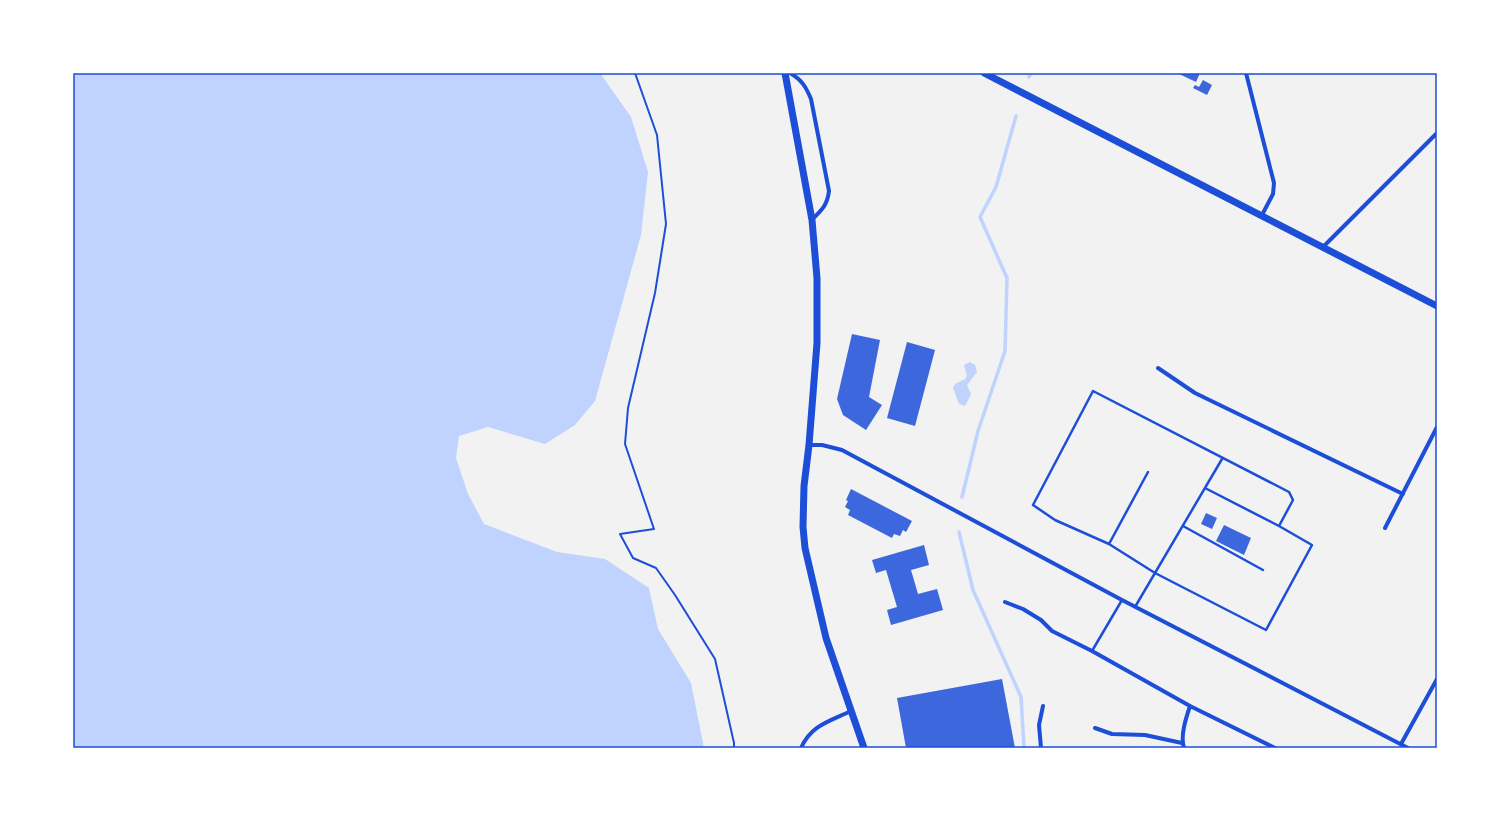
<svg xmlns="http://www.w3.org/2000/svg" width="1510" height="821" font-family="'Public Sans',sans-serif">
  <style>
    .water { fill: #bfd3fe }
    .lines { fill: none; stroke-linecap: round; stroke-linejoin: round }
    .stream { stroke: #bfd3fe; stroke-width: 3.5 }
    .building { fill: #3d67dc }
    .path { stroke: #1d4ed8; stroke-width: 2 }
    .service { stroke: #1d4ed8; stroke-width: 2.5 }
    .minor { stroke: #1d4ed8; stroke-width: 4 }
    .tertiary { stroke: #1d4ed8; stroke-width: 7 }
    .neatline { fill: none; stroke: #1d4ed8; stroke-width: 1.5 }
  </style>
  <rect width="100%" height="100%" fill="#f2f2f2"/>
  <path class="water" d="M73,73H600L631,117L648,172L641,235L595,401L575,425L545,444L488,427L459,436L456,458L468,494L484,524L557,552L605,559L649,588L658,629L691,683L704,748H73Z
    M970,362L975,365L977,372L967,385L971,394L965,406L959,404L953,388L955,384L965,379L967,376L964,365Z"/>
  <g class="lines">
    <path class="stream" d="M1029,77L1031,73
      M962,497L978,431L1005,351L1007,278L980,217L996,187L1016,116
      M959,532L973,590L1021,697L1024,748"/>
  </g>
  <path class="building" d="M1177,73H1200L1196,82Z
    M1203,80L1212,85L1207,95L1193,88L1195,85L1199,87Z
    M852,334L880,340L869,397L882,405L866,430L843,415L837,399Z
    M907,342L935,350L915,426L887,418Z
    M851,489L912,521L906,532L903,530L900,536L894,534L892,538L848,515L850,510L845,507L848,501L846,500Z
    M1206,513L1217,518L1212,529L1201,524Z
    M1224,525L1251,538L1244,555L1216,541Z
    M924,545L929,565L911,570L918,594L937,589L943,610L891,625L887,610L897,607L886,570L876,573L872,560Z
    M1002,679L1015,748H906L897,698Z"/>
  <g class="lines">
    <path class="path" d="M635,73L657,135L666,224L655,293L628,408L625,444L654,529L620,534L633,558L656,568L675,595L715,659L734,743V748"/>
    <path class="service" d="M1205,488L1279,526L1312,545L1266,630L1155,573L1109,544L1055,520L1033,505L1093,391L1289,492L1293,500L1279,526
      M1183,526L1263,570
      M1109,544L1148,472
      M1135,607L1222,459
      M1092,651L1122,600"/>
    <path class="minor" d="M790,73C802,80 806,87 811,99L829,191C827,206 822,209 812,220
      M1246,73L1274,183L1273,194L1262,215
      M1323,247L1437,133
      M1158,368L1195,393L1403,494
      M809,445H822L842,450L1122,600L1408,748
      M1385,528L1437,427
      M1005,602L1023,609L1041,620L1052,631L1092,651L1190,706L1275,748
      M1095,728L1112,734L1145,735L1182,743
      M1401,744L1437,679
      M801,748C811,725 830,721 851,711
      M1041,748L1039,725L1043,706
      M1184,748C1180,736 1186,718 1190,706"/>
    <path class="tertiary" d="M785,73L812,220L817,278V343L809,445L804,486L803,527L805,548L826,638L864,748
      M984,73L1437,306"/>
  </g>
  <rect width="1510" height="821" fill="none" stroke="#ffffff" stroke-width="148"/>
  <rect x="74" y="74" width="1362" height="673" class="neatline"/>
</svg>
